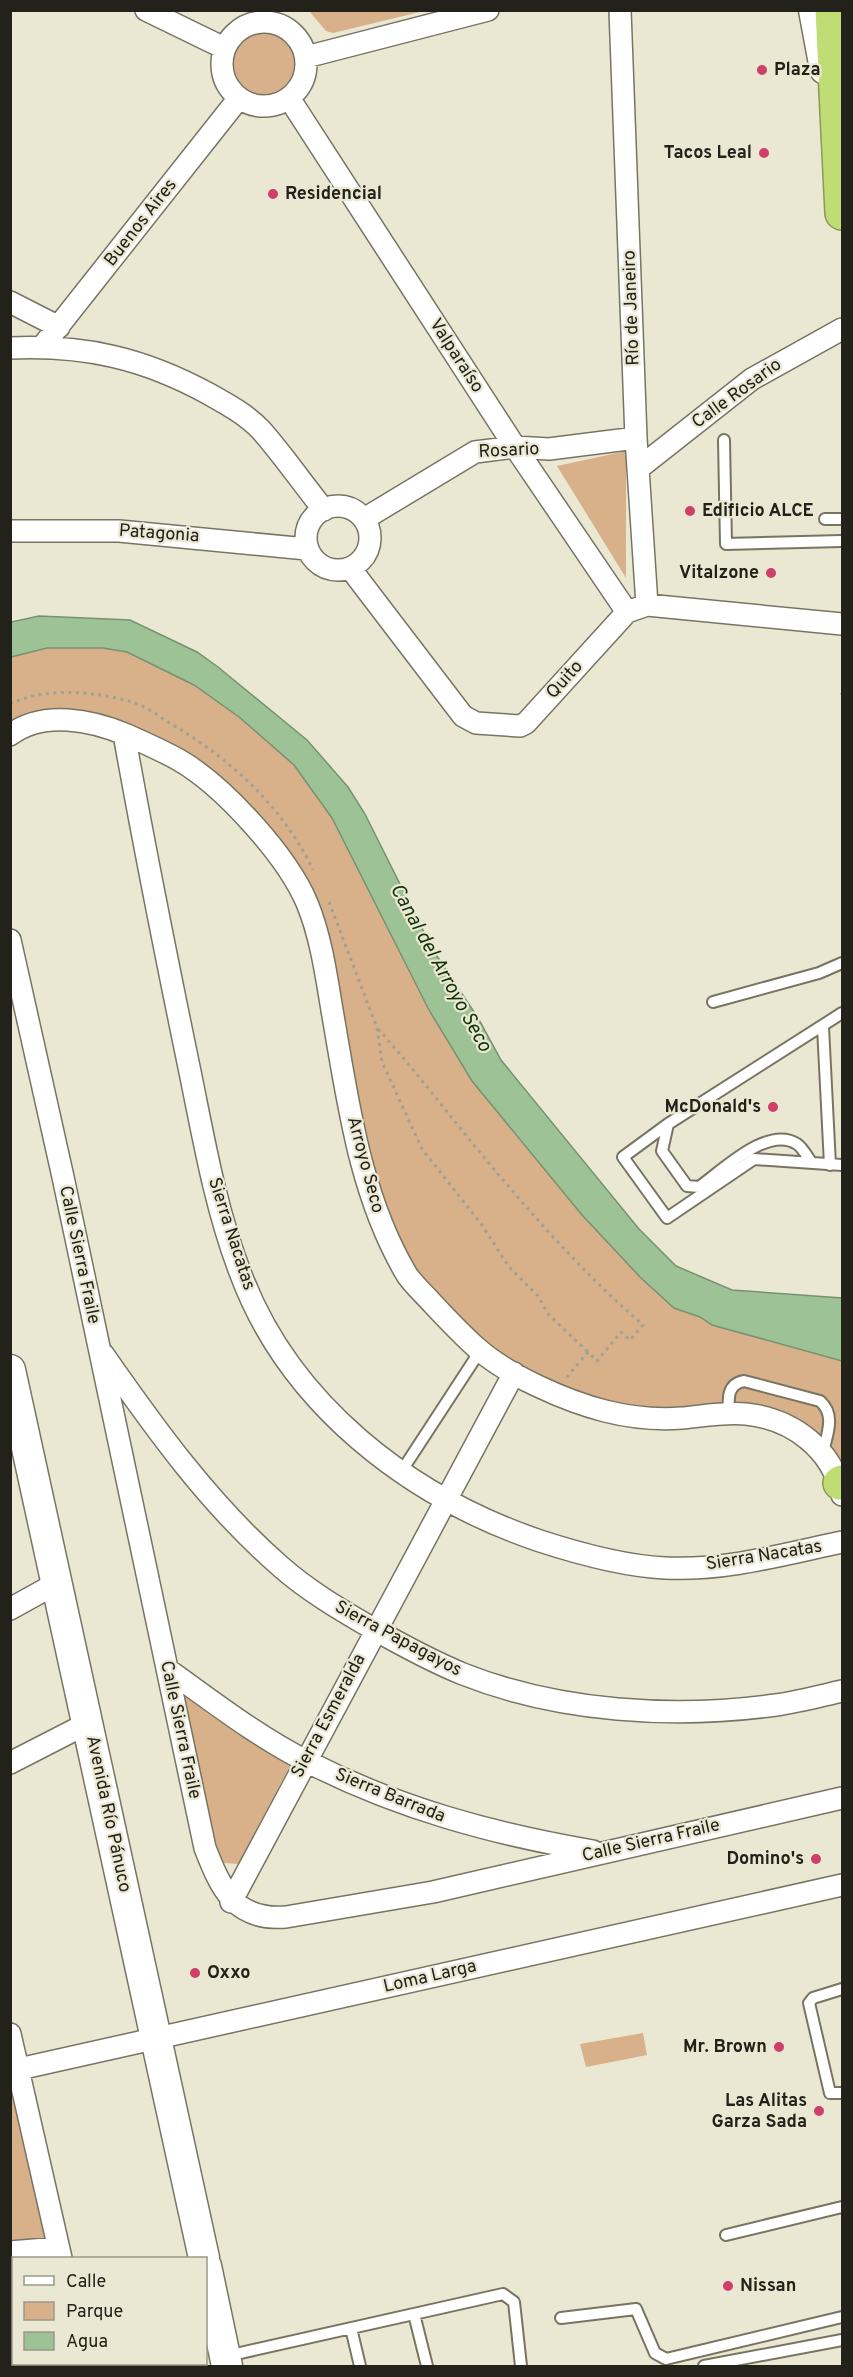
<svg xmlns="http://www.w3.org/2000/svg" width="853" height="2377" font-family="Overpass,sans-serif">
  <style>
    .green { fill: #d8b08a }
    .water { fill: #9cc295; stroke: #779270; stroke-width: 1.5 }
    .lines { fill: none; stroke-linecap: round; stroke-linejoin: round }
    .lane-casing { stroke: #777562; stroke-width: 14 }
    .street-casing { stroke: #777562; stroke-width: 24 }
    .secondary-casing { stroke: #777562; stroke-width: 33 }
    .highway-casing { stroke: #899b55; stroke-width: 36 }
    .path { stroke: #a2a191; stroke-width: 3; stroke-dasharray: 3 4.5; stroke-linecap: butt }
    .lane { stroke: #fff; stroke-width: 10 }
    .street { stroke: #fff; stroke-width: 21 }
    .secondary { stroke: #fff; stroke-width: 30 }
    .highway { stroke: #c0dc75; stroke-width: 33 }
    .poi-dot { fill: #ce3f69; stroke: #eae8d3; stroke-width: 2 }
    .labels { text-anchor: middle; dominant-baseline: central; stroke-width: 4.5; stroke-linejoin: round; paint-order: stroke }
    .poi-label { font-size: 18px; font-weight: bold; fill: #22211a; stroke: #eae8d3; text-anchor: end }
    .street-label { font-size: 18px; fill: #22211a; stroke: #eae8d3 }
    .water-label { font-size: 20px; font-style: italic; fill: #0f3508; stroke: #eae8d3 }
  </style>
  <rect width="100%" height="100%" fill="#eae8d3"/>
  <path class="green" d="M309,11H424L333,33L326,31Z
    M222 64a42 42 0 1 1 84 0a42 42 0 1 1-84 0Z
    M626,451V578L557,466Z
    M47,648H103L127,652L154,663L194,685L239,717L294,765L332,818L429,1010L472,1080L582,1215L641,1278L674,1308L700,1317L713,1325L842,1361V1482L772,1419L604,1411L480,1351L382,1228L306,902L233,804L102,726L11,735V657Z
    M180,1691L293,1760L238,1864L224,1863L218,1855Z
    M643,2033L647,2055L586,2067L580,2044Z
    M11,2059L52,2238L11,2242Z"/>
  <path class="water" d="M39,616L130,620L153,631L197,652L218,667L307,740L348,787L365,814L433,950L478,1018L501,1060L639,1229L676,1266L732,1290L842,1298V1361L712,1325L700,1317L674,1308L641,1278L582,1215L472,1081L429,1010L332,818L294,765L239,717L194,685L127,652L103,648H47L11,657V622Z"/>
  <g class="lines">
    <defs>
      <path id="lane" d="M724,440L726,544L842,541
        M825,519H842
        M713,1002L819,973L842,963
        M842,1013L668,1124L623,1157L667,1218L754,1159L842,1165
        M823,1027L830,1165
        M668,1124L662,1151L687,1186L699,1187C723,1170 768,1125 797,1144C802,1147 807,1156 811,1162
        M729,1413C728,1399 727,1384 744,1381L820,1401C836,1415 827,1434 823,1452
        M401,1472L480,1351
        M842,1989L813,1998L809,2003L830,2093H842
        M726,2235L842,2207
        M414,2314L427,2366
        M561,2318L636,2309L655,2353L666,2359L842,2317
        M351,2328L360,2366
        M227,2356L503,2294L514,2302L521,2366
        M704,2366L842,2340"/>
      <path id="street" d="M146,10L224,48
        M620,10L636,438L647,605
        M222 64a42 42 0 1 1 84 0a42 42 0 1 1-84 0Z
        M306,57L488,10
        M289,98L515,447L627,612
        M10,302L59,327
        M42,347L239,98
        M10,348C85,345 143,358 209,394C227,404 247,415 261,430C283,455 303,484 324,510
        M639,468L752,379L842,329
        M306 538a32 32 0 1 1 64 0a32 32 0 1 1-64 0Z
        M364,519L475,452L515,447L549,449L636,438
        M10,531H119L307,549
        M350,568L463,716L476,723L520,726L526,723L627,612L647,605L842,624
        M124,734C144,845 166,956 189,1067C203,1135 215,1207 240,1272C289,1405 410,1497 540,1541C580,1554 623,1566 665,1568C725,1571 785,1554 842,1542
        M10,735C43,710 92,720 127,735C145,743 163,751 179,760C224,786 287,856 307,903C321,937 326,974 332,1010C348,1101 359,1194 407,1275C414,1285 424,1294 433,1304C447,1319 462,1335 478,1349C509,1376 566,1401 605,1411C629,1417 657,1420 682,1418C703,1416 725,1412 746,1414C793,1419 832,1449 842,1495
        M10,940L63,1177L205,1848C221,1889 235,1921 286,1917L433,1892L842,1798
        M103,1354C156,1430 210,1505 280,1566C307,1590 339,1609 370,1627C400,1644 431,1661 463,1674C559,1712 674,1719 776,1705C798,1702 820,1696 842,1691
        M10,1609L57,1583
        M167,1669C212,1701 258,1737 308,1762C398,1808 493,1834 593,1851
        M10,1763L88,1723
        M231,1902L514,1373
        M10,2034L61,2258
        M19,2069L842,1885
        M10,2252L58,2248
        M85,2364L86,2366"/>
      <path id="secondary" d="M814,10L825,69
        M10,1370L204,2258
        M206,2266L227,2366"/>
      <path id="highway" d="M832,10L842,213
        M840,1483L842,1482"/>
    </defs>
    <use href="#lane" class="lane-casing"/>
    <use href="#street" class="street-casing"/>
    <use href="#secondary" class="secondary-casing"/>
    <use href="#highway" class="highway-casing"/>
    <path class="path" d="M842,693V695
      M10,704C45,687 95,691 132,702C144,705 157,715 168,722C228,757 283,806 313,870
      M329,902L377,1028L382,1062L422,1149L482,1225L509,1267L538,1296L548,1314L588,1352
      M378,1029C415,1070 448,1114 483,1156C532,1215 584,1274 643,1325L630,1340L621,1332L597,1361L588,1352L566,1378"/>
    <use href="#lane" class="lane"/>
    <use href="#street" class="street"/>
    <use href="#secondary" class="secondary"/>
    <use href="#highway" class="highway"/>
  </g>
  <g class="poi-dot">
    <circle cx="762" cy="70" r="6"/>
    <circle cx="764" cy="153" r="6"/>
    <circle cx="273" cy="194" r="6"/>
    <circle cx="690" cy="511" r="6"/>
    <circle cx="771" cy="573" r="6"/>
    <circle cx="773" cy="1107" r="6"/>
    <circle cx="816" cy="1859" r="6"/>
    <circle cx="195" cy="1973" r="6"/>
    <circle cx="779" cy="2047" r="6"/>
    <circle cx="819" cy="2111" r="6"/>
    <circle cx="728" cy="2286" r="6"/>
  </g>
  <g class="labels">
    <g class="poi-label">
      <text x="774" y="70" text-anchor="start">Plaza</text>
      <text x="752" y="153">Tacos Leal</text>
      <text x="285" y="194" text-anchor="start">Residencial</text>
      <text x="702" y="511" text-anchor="start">Edificio ALCE</text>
      <text x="759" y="573">Vitalzone</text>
      <text x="761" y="1107">McDonald's</text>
      <text x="804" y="1859">Domino's</text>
      <text x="207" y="1973" text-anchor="start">Oxxo</text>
      <text x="767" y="2047">Mr. Brown</text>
      <text x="807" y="2101">Las Alitas<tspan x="807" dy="21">Garza Sada</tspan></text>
      <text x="740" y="2286" text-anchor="start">Nissan</text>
    </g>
    <g class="street-label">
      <text transform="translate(141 223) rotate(-52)">Buenos Aires</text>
      <text transform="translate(632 308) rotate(-92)">Río de Janeiro</text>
      <text transform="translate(456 356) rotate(57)">Valparaíso</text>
      <text transform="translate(737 394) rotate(-36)">Calle Rosario</text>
      <text transform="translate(509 451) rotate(-3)">Rosario</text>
      <text transform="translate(159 534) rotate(4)">Patagonia</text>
      <text transform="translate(565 680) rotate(-48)">Quito</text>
      <text transform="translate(365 1165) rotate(75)">Arroyo Seco</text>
      <text transform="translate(231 1234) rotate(72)">Sierra Nacatas</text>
      <text transform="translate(79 1255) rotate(78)">Calle Sierra Fraile</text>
      <text transform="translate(764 1556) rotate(-9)">Sierra Nacatas</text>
      <text transform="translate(398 1639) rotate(28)">Sierra Papagayos</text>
      <text transform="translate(329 1716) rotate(-62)">Sierra Esmeralda</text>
      <text transform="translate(180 1730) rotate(78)">Calle Sierra Fraile</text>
      <text transform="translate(390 1796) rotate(22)">Sierra Barrada</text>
      <text transform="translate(108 1814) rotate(78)">Avenida Río Pánuco</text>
      <text transform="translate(651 1841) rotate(-13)">Calle Sierra Fraile</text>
      <text transform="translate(430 1977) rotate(-13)">Loma Larga</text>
    </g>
    <g class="water-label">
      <text transform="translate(440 968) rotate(61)">Canal del Arroyo Seco</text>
    </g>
  </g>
  <rect width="853" height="2377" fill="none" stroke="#22211a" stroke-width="24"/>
  <rect x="12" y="2257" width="195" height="108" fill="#eae8d3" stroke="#9a9889" stroke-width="1.5"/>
  <rect x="24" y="2276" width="30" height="9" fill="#ffffff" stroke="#9a9889" stroke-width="1.5"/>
  <text x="66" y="2287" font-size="18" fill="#22211a">Calle</text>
  <rect x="24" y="2302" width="30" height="18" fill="#d8b08a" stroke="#9a9889" stroke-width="1.5"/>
  <text x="66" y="2317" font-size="18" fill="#22211a">Parque</text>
  <rect x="24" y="2332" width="30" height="18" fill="#9cc295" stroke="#9a9889" stroke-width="1.5"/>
  <text x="66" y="2347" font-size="18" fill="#22211a">Agua</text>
</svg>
